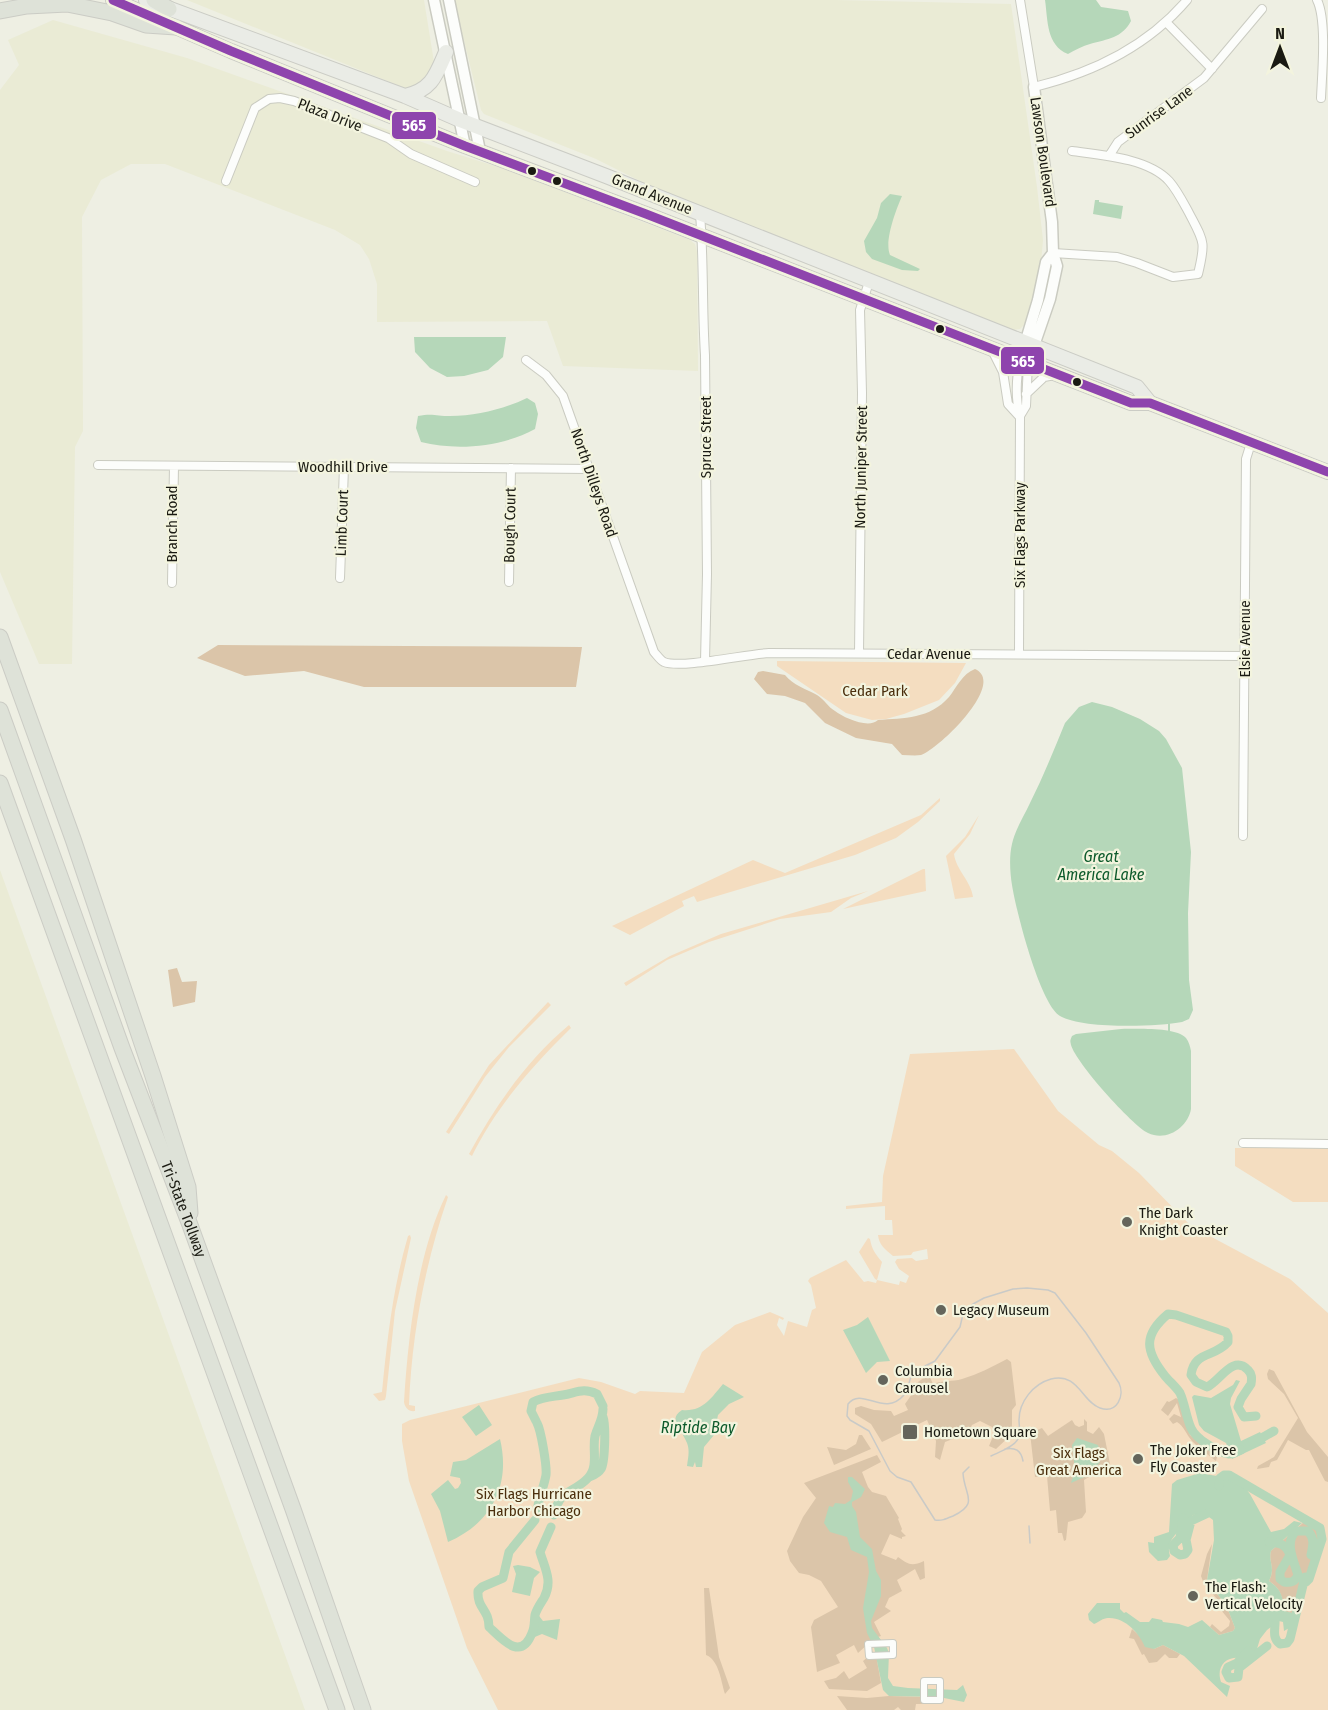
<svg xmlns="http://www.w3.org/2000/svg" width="1328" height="1710" font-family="'Fira Sans Condensed',sans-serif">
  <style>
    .built { fill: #eaebd5 }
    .green { fill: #f4ddc0 }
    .forest { fill: #dbc5a9 }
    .water { fill: #b5d7b9 }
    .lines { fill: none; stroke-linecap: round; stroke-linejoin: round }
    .stream { stroke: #b5d7b9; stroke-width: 2 }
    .canal { stroke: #b5d7b9; stroke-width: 9 }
    .pedestrian-casing { stroke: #cacbc1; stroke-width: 8 }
    .minor-casing { stroke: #cacbc1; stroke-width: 10 }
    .tertiary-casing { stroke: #cacbc1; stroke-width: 13 }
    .primary-casing { stroke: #cbccc5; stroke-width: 16 }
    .motorway-casing { stroke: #cbccc5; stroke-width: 17 }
    .pedestrian { stroke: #fcfdfb; stroke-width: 6 }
    .minor { stroke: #fcfdfb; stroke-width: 8 }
    .tertiary { stroke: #fcfdfb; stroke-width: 10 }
    .primary { stroke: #eaece6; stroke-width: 14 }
    .motorway { stroke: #dee2d8; stroke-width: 15 }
    .tram { stroke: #c9cac7; stroke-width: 1.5 }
    .bus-1-casing { stroke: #f3f4de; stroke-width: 14 }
    .bus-1 { stroke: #8e44ad; stroke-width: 9 }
    .bus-dot { fill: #1a1a12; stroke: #f3f4de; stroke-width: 2 }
    .poi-dot { fill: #64655b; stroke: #f3f4de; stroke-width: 2 }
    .labels { text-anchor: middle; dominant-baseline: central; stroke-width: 4.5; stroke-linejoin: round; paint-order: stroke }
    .street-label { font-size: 15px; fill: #1a1a12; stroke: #f3f4de }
    .park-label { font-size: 15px; fill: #4b2f0d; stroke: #f3f4de }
    .poi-label { font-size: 15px; fill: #1a1a12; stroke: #f3f4de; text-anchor: start }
    .water-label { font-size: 16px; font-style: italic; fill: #0c5a2b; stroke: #f3f4de }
    .line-badge { stroke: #f3f4de; stroke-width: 2 }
    .badge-label { font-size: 16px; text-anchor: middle; font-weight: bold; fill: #fff }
  </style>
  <rect width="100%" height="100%" fill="#eeefe3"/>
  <path class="built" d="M187,0H424L434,62L433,70L420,85L407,89Z
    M454,0H836L1011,4L1037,187L1043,240L1040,275L1024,325L1020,329L1013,330L1001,326L758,230L648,185L596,159L484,114L481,110Z
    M53,20L187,58L447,151L508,170L690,240L695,244L697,252L698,371L563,366L547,321L377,322V284L369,259L360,245L335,230L165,164H131L101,180L82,217L83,431L75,447L72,664H39L0,572V90L19,65L8,40Z
    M0,870L305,1710H0Z"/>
  <path class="green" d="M777,661L966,663L955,683L939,700L904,714L886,719L872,720L846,713L777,666Z
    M940,798V801L918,822L896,838L855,855L697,902L694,896L682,901L684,906L630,935L612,926L753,860L785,873L921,815Z
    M979,815L970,834L954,854C956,870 971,881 973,897L955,899L946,856L965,837Z
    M923,869H925L926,891L843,909Z
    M868,891L851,898L831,912L780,919L709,942L667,960L626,986L624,983L670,956L721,934Z
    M548,1002L551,1005L509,1047L485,1077L449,1134L446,1132L489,1065Z
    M569,1025L571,1028C533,1065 496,1107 472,1156L469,1154C495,1106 527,1060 569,1025Z
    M1014,1049L1058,1111L1099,1145L1112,1151L1139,1173L1191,1226L1290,1279L1328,1313V1710H498L467,1648L409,1481L402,1441V1424L410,1420L579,1378L601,1382L635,1394L640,1391L684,1393L702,1352L735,1325L770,1312L784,1318L783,1320L779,1318L777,1325L784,1336L788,1321L807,1327L812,1310L816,1308L811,1285L808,1281L810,1278L846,1260L864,1282L868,1281L876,1283L877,1280L875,1279L859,1252L868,1238L870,1239C872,1250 875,1253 882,1262L877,1280L899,1285L900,1281L906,1283L909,1276L899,1269L895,1262L897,1259L912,1258L916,1261L928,1259L927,1249L913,1252L911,1255L893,1256C885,1249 879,1245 878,1235H893L892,1220H885V1206L846,1209V1206L882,1202L883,1176L910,1054Z
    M1235,1148H1328V1202H1293L1235,1166Z
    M446,1195L448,1197C425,1264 412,1333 409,1405L415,1406V1411C409,1412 405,1408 404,1402C408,1338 417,1254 446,1195Z
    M410,1235L411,1238L395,1311L386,1396L385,1400L379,1401L373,1394L382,1392C387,1340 393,1287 408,1236Z"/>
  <path class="forest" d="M218,645L582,647L576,687H364L304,671L245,676L197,658Z
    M975,669C1007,683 939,749 921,755C915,756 908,755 902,755L892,744L856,738L825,723L805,703L785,696L767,694L754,679L758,672L763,671L785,675C793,685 806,689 817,695C824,699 828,707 835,711C844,718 869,729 878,720C904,718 930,719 949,697C957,687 962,674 975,669Z
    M177,968L182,982L197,981L195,1002L173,1007L168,970Z
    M1007,1359L1011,1362L1016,1405L1012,1410V1434L996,1449L989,1446L994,1434L992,1427L980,1421L972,1425L968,1433L945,1442L940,1460L935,1457L936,1441L927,1420L882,1442L871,1424L855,1414V1408L861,1406L874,1410L891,1411L894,1416L908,1410L905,1404L912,1394L915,1395L918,1382L928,1375V1373L933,1384C943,1380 952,1382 962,1379C978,1374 992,1367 1007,1359Z
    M1269,1369L1274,1371L1307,1432L1328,1457V1482L1325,1481L1309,1450H1306L1288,1440L1277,1460L1271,1462L1269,1467L1257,1469L1258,1466L1274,1457L1298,1418L1284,1394L1268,1379L1267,1374Z
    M1176,1398L1179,1400L1190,1435L1217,1457L1216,1461C1208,1455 1199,1448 1192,1441C1186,1434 1184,1426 1177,1422L1173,1424L1169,1419L1174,1414L1181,1417L1177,1403L1168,1416L1161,1410L1167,1401L1169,1402Z
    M1084,1419L1087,1422V1431L1093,1434L1099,1427L1104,1434L1110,1464L1084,1480L1086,1512L1082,1518L1068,1522L1066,1540L1064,1541L1062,1533H1058L1056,1510L1050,1511L1047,1476L1035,1477L1030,1433L1042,1428L1048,1436L1072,1420L1075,1425L1079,1427L1084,1425Z
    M859,1435H862L871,1449L834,1465L827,1447L846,1450L856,1444Z
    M877,1455L881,1462L862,1472L868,1487L872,1492L886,1496L899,1518L898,1519L902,1529L901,1531L906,1536L902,1537V1539L890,1534L881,1554L896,1560L898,1557C908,1564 911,1567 924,1561L925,1578L920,1580L915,1569L897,1580L902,1591L889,1598L885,1607L891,1611L874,1622L881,1636L878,1637L882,1641L868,1644L858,1653L854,1645L836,1655L840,1663L817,1672L811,1627L814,1620L838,1607L821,1581L809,1575L799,1573L790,1561L787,1551L803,1517L816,1498L804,1483Z
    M1304,1522L1318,1529L1320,1540L1306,1581L1300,1606L1297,1605L1298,1602L1293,1600L1295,1608L1293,1614L1285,1611C1282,1598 1282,1589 1269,1581C1276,1567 1268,1562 1271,1551Z
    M1212,1544L1207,1580L1227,1607L1235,1628L1233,1631L1219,1635L1210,1627L1212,1624L1221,1632L1229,1626L1230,1621L1221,1610L1217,1599L1204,1584L1201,1576L1207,1554Z
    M704,1588H709L719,1657L730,1688L725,1694C721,1681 719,1660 706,1655Z
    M1132,1629L1154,1649L1163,1645L1180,1654L1177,1658H1169L1165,1654L1157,1662L1149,1663L1144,1654L1142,1655L1134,1639L1129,1638Z
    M876,1655L881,1683L867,1691L829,1689L824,1681L836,1678L844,1671L849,1679L867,1668L863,1661L869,1656Z
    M837,1696L867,1698L889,1696L924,1697V1704H916L915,1710H901L898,1707L894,1710H847Z"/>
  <path class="water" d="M1045,0H1096L1101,7L1128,11L1131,21C1122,38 1108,39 1090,44C1083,46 1075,50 1068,54C1046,45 1048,20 1045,0Z
    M890,194L902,196C896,210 884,241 890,255L920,269L918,271L902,270L872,259L866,252L864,241L877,218L881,203Z
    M1095,200H1099V202L1123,206L1121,219L1093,214Z
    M414,337H506L503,357L488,370L464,376L447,377L430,368L415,352Z
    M527,398L535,403L538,414L535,429C502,447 457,451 421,442L416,428L418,416C432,413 437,416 450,416C477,416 504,409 527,398Z
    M1092,702L1112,707L1140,719L1159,731L1166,739L1182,768L1191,852L1188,913L1189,980L1193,1010L1189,1019L1182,1022C1156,1027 1082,1029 1060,1016C1040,1004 1016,911 1012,885C1010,873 1009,856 1012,844C1015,830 1024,816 1030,803C1043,777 1054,750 1065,723L1079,707Z
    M1121,1029C1136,1029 1176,1027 1186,1038C1189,1042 1190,1046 1191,1051V1109C1188,1127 1167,1142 1148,1133C1132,1125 1076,1063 1071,1045C1070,1040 1070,1041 1072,1036L1076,1034Z
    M868,1317L890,1361L877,1362L866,1373L843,1330L857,1325Z
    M1236,1380L1240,1381L1231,1398L1230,1404L1241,1441L1260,1432L1266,1443L1232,1459L1226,1443L1204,1431L1199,1425L1192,1397L1194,1395L1211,1398L1233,1385Z
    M723,1384L744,1397L729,1404L718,1415L714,1435L704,1447L702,1467H696L695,1462L693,1467L687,1466C688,1458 690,1451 687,1443C680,1427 668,1419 682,1410C703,1412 711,1398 723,1384Z
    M479,1405L492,1425L476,1436L462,1417Z
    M1077,1438L1098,1445L1100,1452V1462L1089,1475L1071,1483L1075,1470L1072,1445Z
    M500,1439C511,1485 492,1523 448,1542L440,1511L431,1494L448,1480L455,1489L458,1488L461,1483L460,1478L450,1476L453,1462L466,1460Z
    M1200,1473L1239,1480L1250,1494L1271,1532L1284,1529L1294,1521L1302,1523L1271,1551C1268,1562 1276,1567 1269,1581C1283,1590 1282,1598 1285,1611L1299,1615L1296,1624L1284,1631L1283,1622L1279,1621L1267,1630L1260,1639L1256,1652L1240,1663L1241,1658C1225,1656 1216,1667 1221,1682L1230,1686L1227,1697L1184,1656L1163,1645L1154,1649L1145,1647C1140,1634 1125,1617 1108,1618C1103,1618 1099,1622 1094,1624L1089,1620L1088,1614L1097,1603H1120V1609L1124,1613L1126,1612L1140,1622H1149L1152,1618L1162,1620L1163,1622L1179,1624L1188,1627L1202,1620L1219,1635L1233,1631L1235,1628L1227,1607L1207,1580L1214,1540L1213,1520L1205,1514L1193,1515C1184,1530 1164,1537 1170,1556L1167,1560L1158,1561L1149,1552L1148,1542L1154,1543V1537L1169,1532L1172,1484L1177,1480Z
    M848,1477H852L865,1489L861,1497L852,1502V1506L856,1512L860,1537L872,1549L876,1571L881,1580V1596L871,1621L872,1628L887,1648L889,1653L888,1678L893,1686L908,1688L957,1690L963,1685L967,1695L964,1702L939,1697L889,1696L883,1690L874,1647L867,1633L863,1608L869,1572L867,1557L851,1550L847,1537L830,1532L824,1523L829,1506L833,1507L835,1503L845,1504L851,1500L853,1491L848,1482Z
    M518,1565L530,1567L540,1572L534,1578L530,1596L512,1592L516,1574L513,1566Z
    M536,1612L543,1621L560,1619L557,1640L542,1634L530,1639L534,1630Z"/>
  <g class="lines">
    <path class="stream" d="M1169,1031V1024"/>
    <path class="canal" d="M536,1421L531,1411L533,1402C543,1397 551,1397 563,1395C576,1393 583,1387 597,1394L603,1406
      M537,1423C541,1430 547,1466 546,1475C544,1487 538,1499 537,1512
      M1253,1443L1274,1431
      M1241,1450C1237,1452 1234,1454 1229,1454C1217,1452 1196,1439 1191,1428C1186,1417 1185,1404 1180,1393C1176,1387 1169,1381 1165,1376C1145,1351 1143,1335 1168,1314L1176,1315L1226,1332L1228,1336V1342C1214,1358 1194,1351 1191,1375L1196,1382L1207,1387C1220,1381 1233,1354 1248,1370C1252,1374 1252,1378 1251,1384L1241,1399L1238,1407L1244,1417L1256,1416
      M589,1477C594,1475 598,1474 601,1469C605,1463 606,1425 603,1417
      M1219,1486L1220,1478L1224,1475H1229L1320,1528L1322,1539L1309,1579L1306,1582
      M554,1515C560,1488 573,1494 588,1478C599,1466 592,1450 595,1436C598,1426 603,1419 603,1409
      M1183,1518L1180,1538L1173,1545L1174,1551L1180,1555L1185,1554L1188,1550L1186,1540L1191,1521L1208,1513
      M535,1520L509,1552L503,1578L482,1587L478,1591C477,1609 489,1609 489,1627C502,1639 521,1662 532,1633C535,1627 534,1621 535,1615C537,1608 541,1603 544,1598C553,1581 545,1569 540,1552L551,1527
      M1269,1542C1280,1543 1286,1544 1290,1555L1280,1572V1579L1284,1582C1291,1583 1295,1582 1298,1575C1294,1561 1284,1542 1296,1531H1308C1315,1539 1313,1545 1311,1555
      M1270,1616L1275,1618C1276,1628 1271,1637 1280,1644L1287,1643L1290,1639L1305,1577
      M1248,1651L1237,1663L1228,1667L1226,1672L1229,1678L1238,1677L1239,1668L1267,1646"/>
    <defs>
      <path id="pedestrian" d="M893,1643V1655L869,1656L868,1644Z
        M924,1681H940V1700H924Z"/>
      <path id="minor" d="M1020,0L1034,87C1092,73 1147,47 1187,0
        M1317,0C1327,20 1322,74 1321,98
        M1166,22L1212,69
        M1109,156L1118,142L1204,78L1262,9
        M226,181L255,108L269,99L280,98L294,101L388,138L411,154L475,182
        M700,214C704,261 702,308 705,355L707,574L705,661
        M1053,253L1117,257L1137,263L1173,277L1198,274C1206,241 1204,242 1189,213C1183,202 1177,190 1169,181C1148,158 1101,155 1072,151
        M992,350L1003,372L1008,404L1019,416
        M526,360L546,375L563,396L654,652C657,655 660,660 664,662C681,669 747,654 769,653L1245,656
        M1026,394L1044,377L1055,375
        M1020,416L1026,406L1028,363
        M98,465L589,469
        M340,578L344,467
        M509,582L511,468
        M172,583L174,466
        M859,653L862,393L860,310L869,282
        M1019,654L1020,416C1015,397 1016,379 1020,360
        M1243,836L1246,459L1251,443
        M1243,1143L1328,1144"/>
      <path id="tertiary" d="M434,0L465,146
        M449,0L480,151
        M1020,360L1038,300L1046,262L1053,253
        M1028,363L1050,299L1057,266L1053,253L1052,222L1034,87"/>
      <path id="primary" d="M113,0L231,51L465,146L646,214L1131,403H1150L1328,472
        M146,0L405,96L460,120L606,176L1127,383L1137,387L1150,403
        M405,96C432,90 436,75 446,52"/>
      <g id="motorway">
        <path d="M154,0L169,9"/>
        <path d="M0,11L27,6L67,4L112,13L146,25L176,27"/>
        <path d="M0,637L73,839L153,1076L188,1187L190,1213"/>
        <path id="s1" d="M0,710L122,1048L190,1225L293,1509L363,1710"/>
        <path d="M0,783L337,1710"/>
      </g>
    </defs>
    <use href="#pedestrian" class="pedestrian-casing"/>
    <use href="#minor" class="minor-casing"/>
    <use href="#tertiary" class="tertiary-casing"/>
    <use href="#primary" class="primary-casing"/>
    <use href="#motorway" class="motorway-casing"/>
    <use href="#pedestrian" class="pedestrian"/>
    <use href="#minor" class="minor"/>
    <use href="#tertiary" class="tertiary"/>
    <use href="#primary" class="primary"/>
    <use href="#motorway" class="motorway"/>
    <path class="tram" d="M1005,1449C1015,1447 1021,1450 1023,1461
      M969,1467L963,1473C964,1495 980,1503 953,1516C946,1519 942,1521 935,1520L911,1482L897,1477L890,1471L869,1431L850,1420L847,1416L848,1404C862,1386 884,1418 904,1395C909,1389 909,1379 913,1372L935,1361L960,1327L963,1314L973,1304L984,1298L1013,1289L1027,1288L1048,1290L1055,1293L1086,1333L1119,1383C1125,1396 1117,1414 1100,1408C1082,1402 1078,1372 1051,1379C1033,1384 1019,1402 1019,1420C1019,1426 1021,1433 1018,1439C1014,1447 999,1452 991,1456
      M1029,1526L1030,1543"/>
    <defs>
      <path id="bus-1" d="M113,0L231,51L465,146L646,214L1131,403H1150L1328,472"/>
    </defs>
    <use href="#bus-1" class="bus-1-casing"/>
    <use href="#bus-1" class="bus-1"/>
  </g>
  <g class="bus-dot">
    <circle cx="532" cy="171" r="5"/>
    <circle cx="557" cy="181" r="5"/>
    <circle cx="940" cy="329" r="5"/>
    <circle cx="1077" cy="382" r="5"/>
  </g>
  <g class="poi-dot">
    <circle cx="1127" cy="1222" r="6"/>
    <circle cx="941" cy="1310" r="6"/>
    <circle cx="883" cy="1380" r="6"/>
    <rect x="902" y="1424" width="16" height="16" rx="3"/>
    <circle cx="1138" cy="1459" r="6"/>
    <circle cx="1193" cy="1596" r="6"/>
  </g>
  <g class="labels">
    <g class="street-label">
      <text transform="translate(1159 112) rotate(-36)">Sunrise Lane</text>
      <text transform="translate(330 115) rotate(21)">Plaza Drive</text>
      <text transform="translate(1043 152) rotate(82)">Lawson Boulevard</text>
      <text transform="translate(652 194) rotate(22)">Grand Avenue</text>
      <text transform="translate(706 437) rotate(-90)">Spruce Street</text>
      <text x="343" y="467">Woodhill Drive</text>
      <text transform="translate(861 467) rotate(-89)">North Juniper Street</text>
      <text transform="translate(594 483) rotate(71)">North Dilleys Road</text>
      <text transform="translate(342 523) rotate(-88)">Limb Court</text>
      <text transform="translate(172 524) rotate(-90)">Branch Road</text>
      <text transform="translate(510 525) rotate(-89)">Bough Court</text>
      <text transform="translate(1020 535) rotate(-90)">Six Flags Parkway</text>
      <text transform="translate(1245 639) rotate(-90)">Elsie Avenue</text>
      <text x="929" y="654">Cedar Avenue</text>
      <text stroke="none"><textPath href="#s1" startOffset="532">Tri-State Tollway</textPath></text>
    </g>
    <g class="park-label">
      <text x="875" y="691">Cedar Park</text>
      <text x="1079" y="1453">Six Flags<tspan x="1079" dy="17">Great America</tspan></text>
      <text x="534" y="1494">Six Flags Hurricane<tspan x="534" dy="17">Harbor Chicago</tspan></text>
    </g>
    <g class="poi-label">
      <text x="1139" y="1213">The Dark<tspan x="1139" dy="17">Knight Coaster</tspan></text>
      <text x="953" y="1310">Legacy Museum</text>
      <text x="895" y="1371">Columbia<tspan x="895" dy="17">Carousel</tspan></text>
      <text x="924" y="1432">Hometown Square</text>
      <text x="1150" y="1450">The Joker Free<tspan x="1150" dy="17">Fly Coaster</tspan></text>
      <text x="1205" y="1587">The Flash:<tspan x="1205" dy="17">Vertical Velocity</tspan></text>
    </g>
    <g class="water-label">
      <text x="1101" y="856">Great<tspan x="1101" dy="18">America Lake</tspan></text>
      <text x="698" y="1427">Riptide Bay</text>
    </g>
  </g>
  <g class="line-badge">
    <rect x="391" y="111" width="46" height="29" rx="6" fill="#8e44ad"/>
    <rect x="1000" y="346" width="45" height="29" rx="6" fill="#8e44ad"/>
  </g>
  <g class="badge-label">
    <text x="414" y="131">565</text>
    <text x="1023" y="367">565</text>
  </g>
  <g transform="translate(1280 48)" stroke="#f3f4de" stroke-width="4.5" paint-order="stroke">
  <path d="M0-4.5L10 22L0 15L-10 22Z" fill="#1a1a12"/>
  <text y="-9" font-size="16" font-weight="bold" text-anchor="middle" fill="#1a1a12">N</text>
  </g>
</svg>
